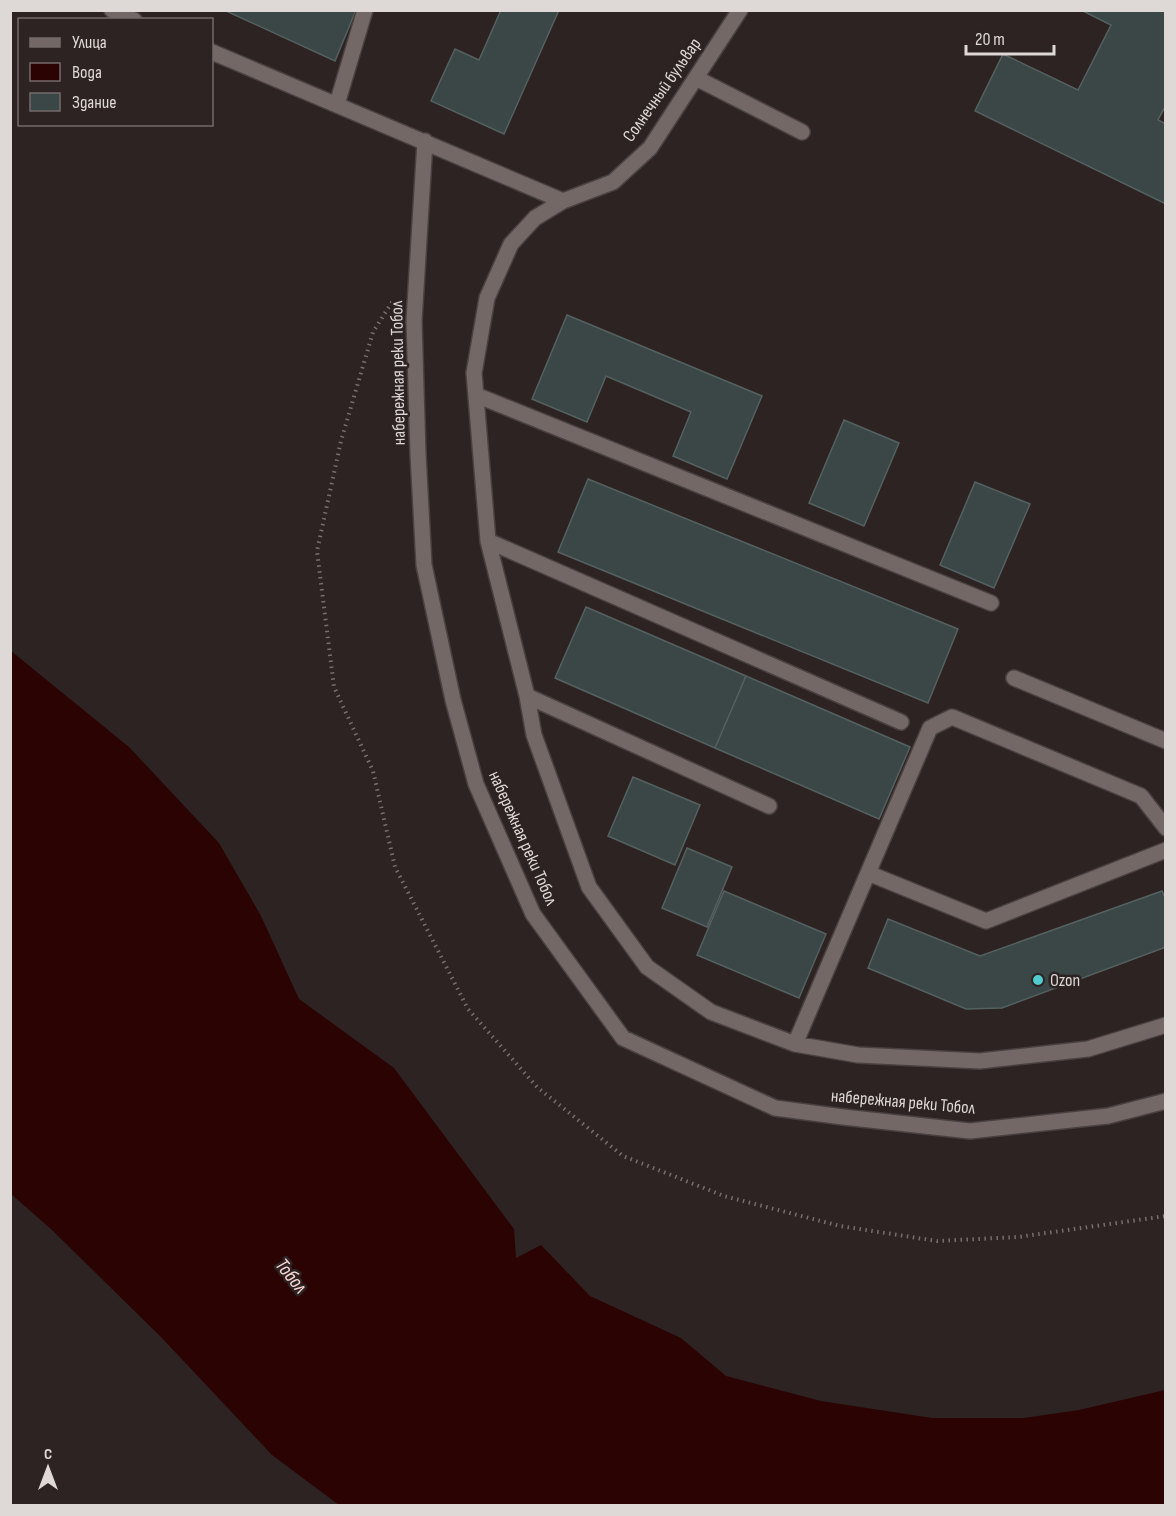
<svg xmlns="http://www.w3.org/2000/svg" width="1176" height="1516" font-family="'Sofia Sans Condensed',sans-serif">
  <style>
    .water { fill: #2c0303 }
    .building { fill: #3b4646; stroke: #556160; stroke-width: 1.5 }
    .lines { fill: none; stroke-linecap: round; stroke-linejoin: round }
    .minor-casing { stroke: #494140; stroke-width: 18 }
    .path { stroke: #776f6e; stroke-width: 4; stroke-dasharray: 1.5 4.5; stroke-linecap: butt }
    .minor { stroke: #736866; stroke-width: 15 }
    .poi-dot { fill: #52cdce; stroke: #2c2322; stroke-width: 2 }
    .labels { text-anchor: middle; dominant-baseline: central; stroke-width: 5; stroke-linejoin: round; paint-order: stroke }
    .street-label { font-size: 18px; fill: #ded8d7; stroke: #2c2322 }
    .poi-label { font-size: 18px; fill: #ded8d7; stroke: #2c2322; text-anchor: start }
    .water-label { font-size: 20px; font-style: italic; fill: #fddad6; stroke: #2c2322 }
  </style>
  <rect width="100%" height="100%" fill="#2c2322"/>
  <path class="water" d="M11,651L129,747L219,843L261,916L299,999L394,1068L514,1229L516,1258L541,1245L590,1296L681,1338L726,1376L821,1401L932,1418H1024L1079,1410L1165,1390V1505H339L272,1455L161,1337L52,1230L11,1194Z"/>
  <path class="building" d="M224,10H356L335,61Z
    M501,10H559L504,134L431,101L455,49L479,60Z
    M1081,10H1166V105L1158,120L1166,124V204L975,111L1003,54L1078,90L1111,25Z
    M567,315L762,396L727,479L673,456L691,412L606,376L587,422L532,399Z
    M844,420L899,443L864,526L809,503Z
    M588,479L958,629L928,703L558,552Z
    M975,482L1030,504L994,588L940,565Z
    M586,607L746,676L715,748L555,678Z
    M746,676L910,747L879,819L715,748Z
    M633,777L700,805L675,865L608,836Z
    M687,848L732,867L707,927L662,908Z
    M724,891L826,934L799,998L697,955Z
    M1162,891L1166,900V947L1002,1008L966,1009L868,968L888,919L980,956Z"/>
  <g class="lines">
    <defs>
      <path id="minor" d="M112,10L134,20
        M740,10L650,148L613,182L563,201L535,218L511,244L487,298L474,373L488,541L527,696L534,735L589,887L647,967L711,1012L795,1044L858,1055L980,1061L1088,1049L1166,1025
        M212,52L563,201
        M696,78L802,132
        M337,104L365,10
        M425,141L414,321L418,454L424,565L453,700L476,784L533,914L623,1038L775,1108L843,1117L970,1131L1108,1116L1166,1101
        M476,395L991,603
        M488,541L901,722
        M1014,678L1166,741
        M527,696L769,806
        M868,873L930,728L952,717L1141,796L1166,828
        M795,1044L868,873L986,921L1166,850"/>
    </defs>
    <use href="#minor" class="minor-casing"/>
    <path class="path" d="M392,302L373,332L341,441L317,551L334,687L373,771L395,867L468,1009L537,1087L623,1156L724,1196L840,1226L937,1241L1018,1237L1166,1216"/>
    <use href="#minor" class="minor"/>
  </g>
  <circle class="poi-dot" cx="1038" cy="980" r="6"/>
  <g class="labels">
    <g class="street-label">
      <text transform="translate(662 90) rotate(-55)">Солнечный бульвар</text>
      <text transform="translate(398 373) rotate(-91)">набережная реки Тобол</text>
      <text transform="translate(523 838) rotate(66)">набережная реки Тобол</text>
      <text transform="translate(903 1102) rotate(5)">набережная реки Тобол</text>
    </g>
    <g class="poi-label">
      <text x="1050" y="980">Ozon</text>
    </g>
    <g class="water-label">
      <text transform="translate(291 1276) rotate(51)">Тобол</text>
    </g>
  </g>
  <rect width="1176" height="1516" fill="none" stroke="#ded8d7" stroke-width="24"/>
  <rect x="18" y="18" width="195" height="108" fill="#2c2322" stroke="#736b6a" stroke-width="1.5"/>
  <rect x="30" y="38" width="30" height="9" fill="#736866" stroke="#736b6a" stroke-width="1.5"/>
  <text x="72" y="48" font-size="18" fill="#ded8d7">Улица</text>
  <rect x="30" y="63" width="30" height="18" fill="#2c0303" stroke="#736b6a" stroke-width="1.5"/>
  <text x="72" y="78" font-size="18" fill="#ded8d7">Вода</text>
  <rect x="30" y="93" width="30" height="18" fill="#3b4646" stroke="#736b6a" stroke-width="1.5"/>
  <text x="72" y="108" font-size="18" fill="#ded8d7">Здание</text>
  <g transform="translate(48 1468)" stroke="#2c2322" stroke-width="4.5" paint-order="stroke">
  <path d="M0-4.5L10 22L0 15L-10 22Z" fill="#ded8d7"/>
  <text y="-9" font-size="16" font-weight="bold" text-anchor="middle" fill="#ded8d7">С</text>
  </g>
  <path d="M966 45v9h88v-9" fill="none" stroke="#ded8d7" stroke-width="3"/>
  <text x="975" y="45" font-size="18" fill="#ded8d7" stroke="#2c2322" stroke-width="4.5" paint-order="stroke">20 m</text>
</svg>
